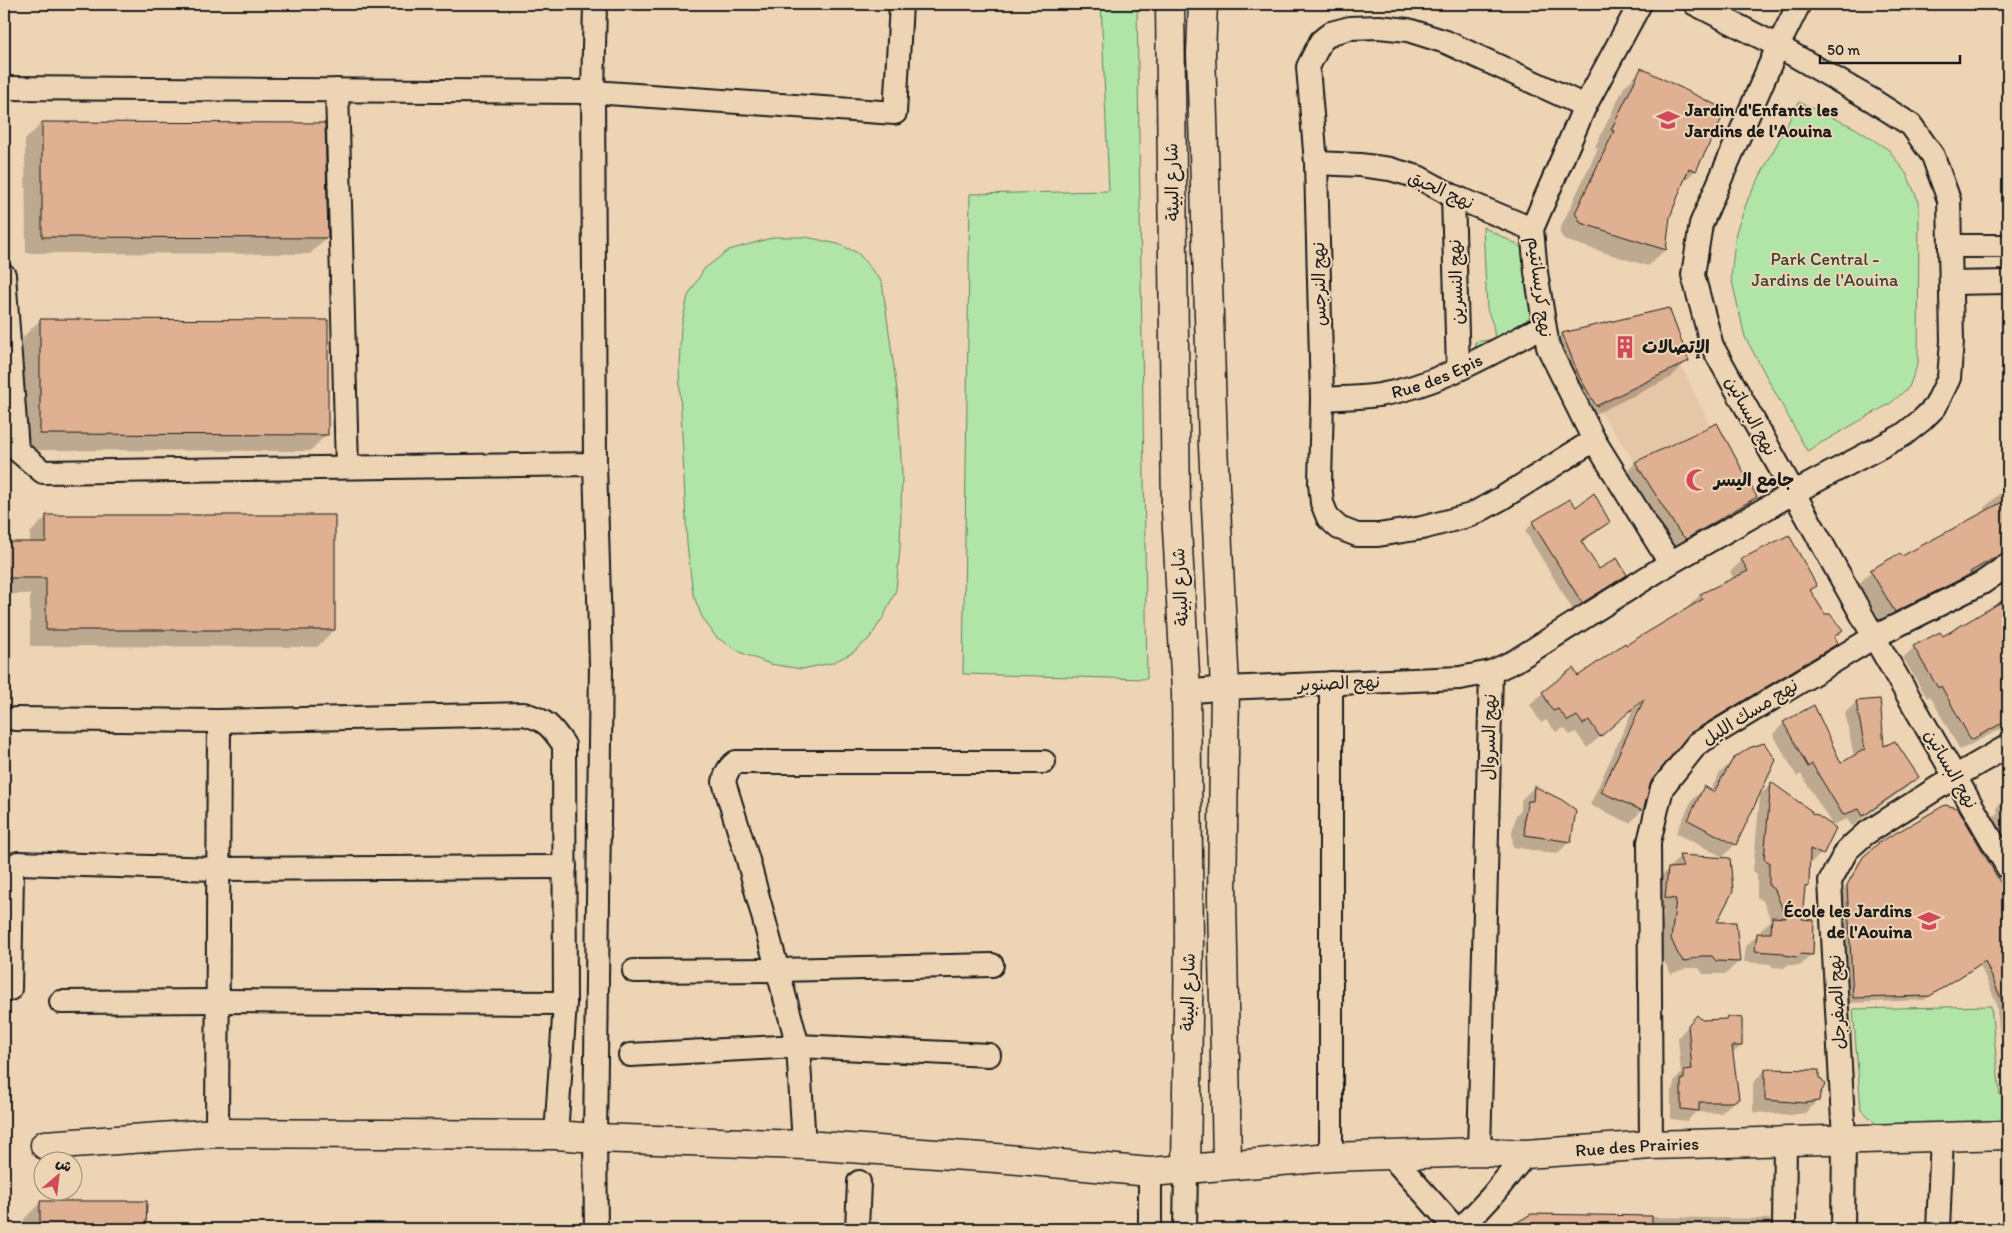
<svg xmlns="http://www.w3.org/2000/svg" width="2012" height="1233" font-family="Itim,'Playpen Sans Arabic',sans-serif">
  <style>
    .built { fill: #e5c6a7 }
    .green { fill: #b1e5a7; stroke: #668062 }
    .shadow { fill: #0003 }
    .building { fill: #dfb091; stroke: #1c1c1c }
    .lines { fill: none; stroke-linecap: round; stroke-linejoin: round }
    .street-casing { stroke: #1c1c1c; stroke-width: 26 }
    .secondary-casing { stroke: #1c1c1c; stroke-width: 31 }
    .street { stroke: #edd4b4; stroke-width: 22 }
    .secondary { stroke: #edd4b4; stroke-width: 28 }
    .labels { text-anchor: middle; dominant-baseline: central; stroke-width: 4; stroke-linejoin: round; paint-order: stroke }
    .poi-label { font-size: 18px; font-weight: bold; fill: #1c1c1c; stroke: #edd4b4; text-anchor: start }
    .street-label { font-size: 18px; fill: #1c1c1c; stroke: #edd4b4 }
    .park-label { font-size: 18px; fill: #3a4438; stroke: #edd4b4 }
  </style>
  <rect width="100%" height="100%" fill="#edd4b4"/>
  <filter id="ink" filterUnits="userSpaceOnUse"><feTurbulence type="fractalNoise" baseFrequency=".02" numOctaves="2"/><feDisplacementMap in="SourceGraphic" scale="10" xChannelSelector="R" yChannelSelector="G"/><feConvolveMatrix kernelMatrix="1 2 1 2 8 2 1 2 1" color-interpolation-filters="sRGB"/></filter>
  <g filter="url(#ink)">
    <path class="built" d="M1681,365L1710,426L1635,462L1596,406Z"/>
    <path class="green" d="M1101,4H1137L1147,679L963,674L970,194L1109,191Z
      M1799,102L1855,128L1889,150L1907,175L1919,202L1918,363L1909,387L1891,403L1807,451L1745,337L1731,277L1736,232L1748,199Z
      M1483,227L1518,245L1528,255L1532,313L1523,325L1476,349L1475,342L1495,339L1493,325L1487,309Z
      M775,237H806L838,244L858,253L882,282L897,390L902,475L900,548L896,590L884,616L869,639L852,653L832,663L802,669L770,664L742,653L716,637L702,617L693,594L687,544L679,367L681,327L688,296L704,269L729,250Z
      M1991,1006L2000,1095H2008V1123L1879,1127L1861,1109L1853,1009Z"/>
    <path class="shadow" d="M1641,70L1724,111L1695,171L1681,184L1668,217L1665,250L1648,266L1564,240L1559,231L1598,148L1595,147L1624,87Z
      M42,123L327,237L310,254L26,253L25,140Z
      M40,320L327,434L310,451L23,450V337Z
      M1562,334L1687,361L1670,378L1579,422L1546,351Z
      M1716,424L1756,497L1739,514L1669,555L1619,480L1635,463Z
      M2008,486V553L1962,581L1882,623L1859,584L1871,571L1902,558L1987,512L1984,508Z
      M1576,509L1608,522L1600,530L1581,543L1598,571L1625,574L1617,583L1573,610L1525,531L1533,523Z
      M47,516L334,630L317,647L30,646V594H4V543H30V533Z
      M1742,560L1815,586L1810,592L1824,616L1842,630L1834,638L1836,644L1823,656L1678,745L1650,780L1642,810L1630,823L1590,805L1634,707L1587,748L1576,732L1570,735L1564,728L1556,732L1546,720L1541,723L1530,705L1543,693L1578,678L1689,609L1688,607L1700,595L1734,579L1730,572Z
      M2008,594V725L1960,750L1930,696L1927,698L1903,658L1914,647L1942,637L1993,607Z
      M1856,702L1883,748L1917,777L1906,788L1852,826L1847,819L1832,825L1801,774L1797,777L1773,734L1784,723L1840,765L1854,757L1845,713Z
      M1733,760L1735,844L1723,857L1676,833L1692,800L1705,788L1710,791L1720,773Z
      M1771,784L1821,854L1808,865V886L1803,890L1801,920L1812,954L1800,966L1787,965L1784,968L1772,967L1771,964L1744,962L1746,946L1758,934H1761V930L1771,920L1763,901L1757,897V874L1753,871L1760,795Z
      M1534,787L1561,801L1570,841L1557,854L1513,847L1512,833L1516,815L1521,810V800Z
      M2008,795V863L1986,824L1998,812L1996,808Z
      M1957,809L2008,899V1034L2000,1036L1996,1002L1980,965L1924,1000L1849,1003L1843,892L1858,864L1864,858Z
      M1680,856L1715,923L1739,961L1726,974H1703L1699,968H1687L1671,974L1659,952L1664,911H1653L1656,882Z
      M1697,1017L1741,1046L1732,1054L1738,1098L1721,1113L1696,1112L1687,1121L1671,1119V1091L1674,1088V1081L1681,1074L1678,1037Z
      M1765,1070L1819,1093L1818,1100L1805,1113L1791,1115L1753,1112V1083Z
      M41,1202H145V1229H24V1219Z
      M1532,1215L1770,1219L1771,1229H1512Z"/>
    <path class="building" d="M1641,68L1726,110L1696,171L1689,168L1670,217L1666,250L1581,223L1575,213L1614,131L1611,130Z
      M42,122L325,123L328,238L42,237Z
      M1669,308L1689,361L1596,406L1579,376L1562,333Z
      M40,319L328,320V435L40,434Z
      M1717,423L1757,497L1686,539L1679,532L1635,462Z
      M1594,493L1610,522L1581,541L1599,569L1617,558L1627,575L1582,603L1532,522L1570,499L1576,507Z
      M2008,499V550L1970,572L1971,574L1895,612L1870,570L1900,553L1902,556Z
      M46,515H335V630H46V578H4V542H46Z
      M1789,535L1817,586L1810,590L1825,614H1830L1843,630L1834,637L1837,644L1690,733L1652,780L1643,811L1601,792L1644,699L1600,737L1589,720L1583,724L1577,716L1568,721L1558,709L1553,711L1542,692L1573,668L1578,676L1625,643L1626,645L1703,599L1700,594L1748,571L1741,559Z
      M2008,598V720L1971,740L1941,686L1938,688L1913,646L1940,632L1943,636Z
      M1880,699L1884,746L1895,741L1919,777L1863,816L1859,809L1843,815L1812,764L1808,767L1783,722L1814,705L1841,763L1865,749L1856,701Z
      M1764,743L1776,760L1736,845L1688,820L1704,786L1714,792L1733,759L1749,748Z
      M1771,782L1810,810L1813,815L1815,814L1836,828L1823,855L1810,849L1809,886L1805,887L1802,919L1814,920L1813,955L1800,954L1797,957L1784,955L1783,953L1755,951L1757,933H1771L1772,917L1786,918L1775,890L1769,886V862L1764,859Z
      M1534,786L1562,800L1576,810L1571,842L1525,835L1524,819L1528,801H1533Z
      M1945,805L1958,808L2008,896V1015L1985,961L1930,996L1853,998L1847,885L1863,857L1880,842Z
      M1679,855L1730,858L1733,891L1717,922H1736L1740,962L1716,961L1712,956H1701L1684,962L1678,954L1671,939L1676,899L1665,898L1668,868L1683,867Z
      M1697,1015L1702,1020L1726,1019L1727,1016L1742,1018V1046H1732L1739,1099L1733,1102H1699V1111L1681,1109V1079H1684V1070L1692,1069L1688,1025Z
      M1765,1069L1819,1070V1078L1822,1079L1825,1085L1820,1094L1819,1101L1805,1103L1765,1100Z
      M40,1201H147L146,1229H40Z
      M1531,1214L1652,1216V1229H1506Z"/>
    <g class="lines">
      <defs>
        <g id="street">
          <path d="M595,4L593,92L595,464L601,664L595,1138L596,1229"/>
          <path d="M1640,4L1585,106L1532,229L1536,272L1548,347L1594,440L1670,563"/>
          <path d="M1799,4L1778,46L1701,224L1693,275L1712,346L1874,637L2008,868"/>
          <path d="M4,88L593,92L895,113L901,4"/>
          <path d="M337,90L347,467"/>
          <path d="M1585,106L1446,42L1408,30L1379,27L1350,28L1331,33L1321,41L1308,67L1316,163L1322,399L1320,483L1322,503L1328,518L1339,528L1357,535H1378L1422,528L1471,515L1502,498L1594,440"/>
          <path d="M1316,163L1360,165L1390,169L1418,177L1453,196L1532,229"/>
          <path d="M1453,196L1458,369"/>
          <path d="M1950,246H2008"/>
          <path d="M4,275L17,450L43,472L595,464"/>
          <path d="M1951,283L2008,282"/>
          <path id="s1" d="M1322,399C1340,398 1360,398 1379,395C1437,386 1491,353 1543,326"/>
          <path d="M1331,683V1157"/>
          <path d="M1186,692L1225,688L1460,678L1491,672"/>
          <path d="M15,719L219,721L524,714C546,720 551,726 564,745L565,1003L556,1135"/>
          <path d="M634,971L778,970L992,965"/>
          <path d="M10,989L12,873L13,867L18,863L217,869L565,867"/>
          <path d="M61,1002L217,1001L565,1003"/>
          <path d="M630,1055L798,1046L989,1055"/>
          <path d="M217,1133L219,721"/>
          <path d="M804,1145L798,1046L748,860L724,782C726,773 728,768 736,762H1044"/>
          <path d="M1651,1145L1649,842L1662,788L1697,744L1874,637L1982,583L2008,565"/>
          <path d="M1479,1152L1491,672L1515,661L1670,563L1793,493L1903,435L1922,420L1935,407L1949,378L1952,341L1949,200L1933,156L1911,125L1872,100L1778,46L1695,4"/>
          <path d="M1391,1156L1456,1229"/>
          <path d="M1150,1172V1229"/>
          <path d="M857,1229L859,1182"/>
          <path d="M1185,1229L1186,1170"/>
          <path d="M1461,1229L1491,1197L1526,1154"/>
          <path d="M1784,1229L1785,1142"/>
          <path d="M1843,1229L1844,1139L1830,881L1847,850L1865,834L1956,776L2008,746"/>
          <path d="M1938,1229L1942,1138"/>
        </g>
        <g id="secondary">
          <path d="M1170,4L1176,511L1186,692L1189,937L1186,1170"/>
          <path d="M1203,4L1201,53L1213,446L1225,688L1222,898L1227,1164"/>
          <path id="s2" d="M45,1145L217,1133L556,1135L595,1138L804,1145L996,1158L1150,1172L1331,1157L1479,1152L1526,1154L1651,1145L2008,1135"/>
        </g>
      </defs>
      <use href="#street" class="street-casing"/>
      <use href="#secondary" class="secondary-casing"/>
      <use href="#street" class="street"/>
      <use href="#secondary" class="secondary"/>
    </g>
  </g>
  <defs>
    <symbol id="school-bare" viewBox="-9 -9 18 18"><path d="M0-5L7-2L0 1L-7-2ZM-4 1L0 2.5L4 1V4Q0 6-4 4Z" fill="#d1495b" stroke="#edd4b4" stroke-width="2.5" paint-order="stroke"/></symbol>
    <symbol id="building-bare" viewBox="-9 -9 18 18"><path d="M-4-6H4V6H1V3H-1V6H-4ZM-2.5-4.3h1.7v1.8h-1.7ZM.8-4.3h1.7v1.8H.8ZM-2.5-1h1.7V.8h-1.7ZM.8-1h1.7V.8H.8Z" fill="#d1495b" stroke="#edd4b4" stroke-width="2.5" paint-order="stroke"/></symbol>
    <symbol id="mosque-bare" viewBox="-9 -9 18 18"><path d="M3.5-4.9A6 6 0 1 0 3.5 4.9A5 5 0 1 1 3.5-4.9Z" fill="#d1495b" stroke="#edd4b4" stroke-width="2.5" paint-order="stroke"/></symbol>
  </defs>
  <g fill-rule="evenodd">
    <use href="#school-bare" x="1652" y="104" width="32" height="32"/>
    <use href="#building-bare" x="1609" y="331" width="32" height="32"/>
    <use href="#mosque-bare" x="1681" y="464" width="32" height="32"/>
    <use href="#school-bare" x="1913" y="905" width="32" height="32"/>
  </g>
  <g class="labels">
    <g class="poi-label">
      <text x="1685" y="110">Jardin d'Enfants les<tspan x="1685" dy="21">Jardins de l'Aouina</tspan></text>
      <text x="1642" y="347">الإتصالات</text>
      <text x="1714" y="480">جامع اليسر</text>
      <text x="1912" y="911" text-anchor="end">École les Jardins<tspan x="1912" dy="21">de l'Aouina</tspan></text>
    </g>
    <g class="street-label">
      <text transform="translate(1172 182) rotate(-91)">شارع البيئة</text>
      <text transform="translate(1441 190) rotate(24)">نهج الحبق</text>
      <text transform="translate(1456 282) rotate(-92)">نهج النسرين</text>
      <text transform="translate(1319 284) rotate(-91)">نهج النرجس</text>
      <text transform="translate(1540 287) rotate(83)">نهج كريسانتيم</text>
      <text stroke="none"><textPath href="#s1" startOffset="118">Rue des Epis</textPath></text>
      <text transform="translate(1751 416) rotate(61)">نهج البساتين</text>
      <text transform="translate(1180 587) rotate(-93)">شارع البيئة</text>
      <text transform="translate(1339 683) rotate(-2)">نهج الصنوبر</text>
      <text transform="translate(1750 712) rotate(-32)">نهج مسك الليل</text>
      <text transform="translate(1489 737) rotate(-89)">نهج السروال</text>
      <text transform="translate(1951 769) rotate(60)">نهج البساتين</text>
      <text transform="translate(1188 992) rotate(-89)">شارع البيئة</text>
      <text transform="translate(1837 1002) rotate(-93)">نهج الصفرجل</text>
      <text stroke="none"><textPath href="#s2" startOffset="1595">Rue des Prairies</textPath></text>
    </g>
    <g class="park-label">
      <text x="1825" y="259">Park Central -<tspan x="1825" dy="21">Jardins de l'Aouina</tspan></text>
    </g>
  </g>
  <rect width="2012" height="1233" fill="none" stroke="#edd4b4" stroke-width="20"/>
  <rect x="10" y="10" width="1992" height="1213" fill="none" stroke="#1c1c1c" stroke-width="2" filter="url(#ink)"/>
  <g transform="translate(58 1176) rotate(28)"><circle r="24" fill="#edd4b4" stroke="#998a77"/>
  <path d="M0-4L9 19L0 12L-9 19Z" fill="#d1495b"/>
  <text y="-8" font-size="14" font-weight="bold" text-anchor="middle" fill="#1c1c1c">ش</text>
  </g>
  <path d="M1820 55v8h140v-8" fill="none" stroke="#1c1c1c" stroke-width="2.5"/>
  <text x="1827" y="55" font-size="15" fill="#1c1c1c" stroke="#edd4b4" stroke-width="4" paint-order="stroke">50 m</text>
</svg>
